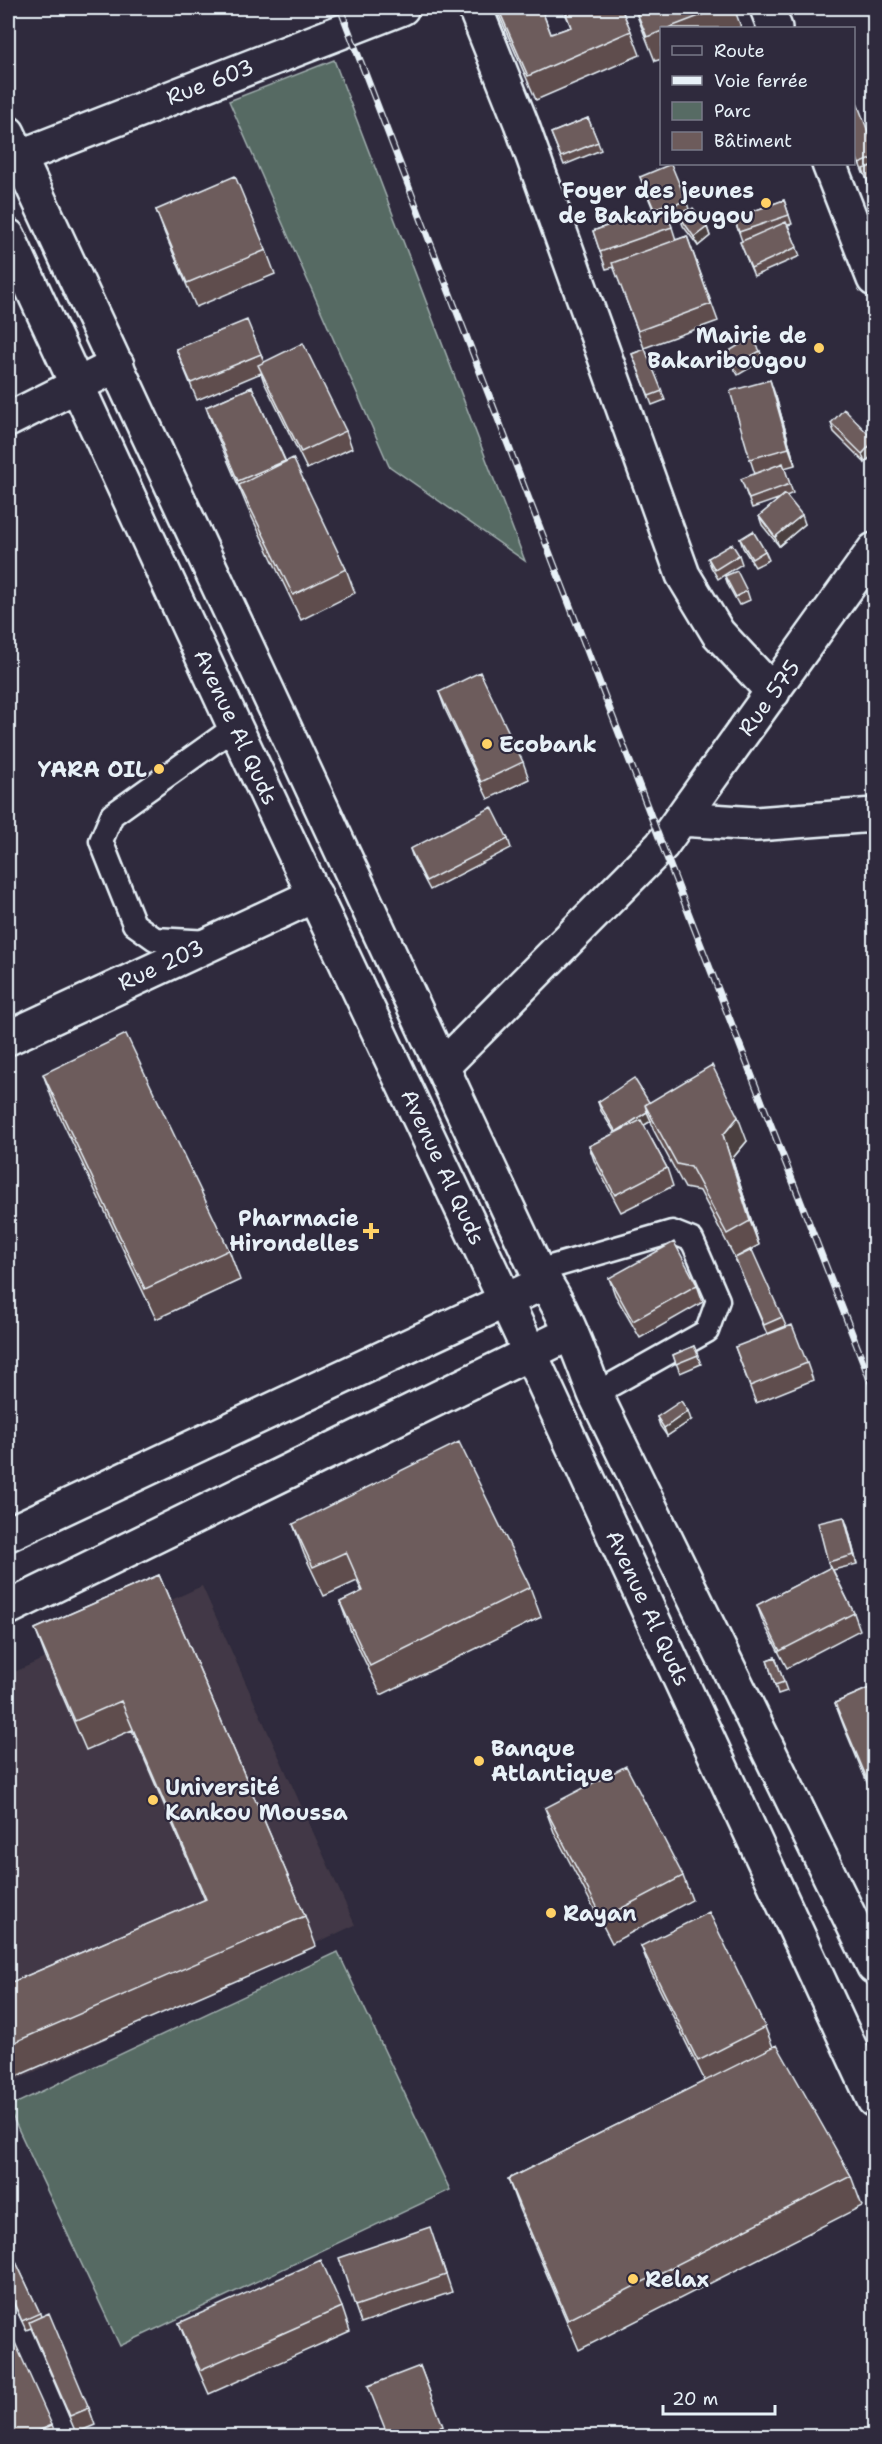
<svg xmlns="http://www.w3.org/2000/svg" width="882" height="2444" font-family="'Shantell Sans',sans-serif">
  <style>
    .built { fill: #423946 }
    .green { fill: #576b64; stroke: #a0aeae; stroke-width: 1.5 }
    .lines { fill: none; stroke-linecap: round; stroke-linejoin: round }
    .service-casing { stroke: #e8f1f8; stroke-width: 27 }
    .minor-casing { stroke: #e8f1f8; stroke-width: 38 }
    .primary-casing { stroke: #e8f1f8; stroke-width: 38 }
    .service { stroke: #2f2a3d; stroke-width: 22 }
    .minor { stroke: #2f2a3d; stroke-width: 33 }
    .primary { stroke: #2f2a3d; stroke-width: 33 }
    .rail-casing { stroke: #e8f1f8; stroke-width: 7 }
    .rail { stroke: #2f2a3d; stroke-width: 4.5; stroke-dasharray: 14; stroke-linecap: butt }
    .wall { fill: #5e4e4e; stroke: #e8f1f8; stroke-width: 1.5 }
    .shaded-wall { fill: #4c4040; stroke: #e8f1f8; stroke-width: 1.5 }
    .building { fill: #6d5b5b; stroke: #e8f1f8; stroke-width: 1.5 }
    .poi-dot { fill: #ffd166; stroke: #2f2a3d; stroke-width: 2 }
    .labels { text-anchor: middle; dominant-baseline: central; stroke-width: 4.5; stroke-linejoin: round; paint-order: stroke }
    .street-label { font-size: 22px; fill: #e8f1f8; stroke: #2f2a3d }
    .poi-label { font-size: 22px; font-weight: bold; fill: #e8f1f8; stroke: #2f2a3d; text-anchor: start }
  </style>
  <rect width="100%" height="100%" fill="#2f2a3d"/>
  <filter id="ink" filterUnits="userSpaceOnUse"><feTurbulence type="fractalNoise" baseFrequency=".0167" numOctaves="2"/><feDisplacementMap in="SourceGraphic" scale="12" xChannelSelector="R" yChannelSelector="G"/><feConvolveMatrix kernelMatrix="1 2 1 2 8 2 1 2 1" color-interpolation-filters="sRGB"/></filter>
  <g filter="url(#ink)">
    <path class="built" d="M202,1586L355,1925L8,2084V1675Z"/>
    <path class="green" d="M334,60L525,561L389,466L229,101Z
      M338,1952L450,2190L120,2346L8,2107Z"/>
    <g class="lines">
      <defs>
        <path id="service" d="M210,942L155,939L134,924L101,841L112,815L235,727
          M537,1271L672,1232L692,1240L718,1300L707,1331L595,1394"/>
        <path id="minor" d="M475,8L521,123L683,575L718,633L773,692
          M767,8L775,28
          M19,157L402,8
          M829,164L874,279
          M8,420L117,365
          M681,819L756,824L874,815
          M8,1038L315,895
          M442,1067L662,845L874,550
          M8,1534L545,1282
          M8,1608L571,1333"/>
        <path id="primary" d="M8,133L537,1271C564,1307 579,1352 595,1394L874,1967
          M8,236L235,727L530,1353L874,2100"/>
      </defs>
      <use href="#service" class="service-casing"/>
      <use href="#minor" class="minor-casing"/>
      <use href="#primary" class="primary-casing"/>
      <use href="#service" class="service"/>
      <use href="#minor" class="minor"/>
      <use href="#primary" class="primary"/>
      <defs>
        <path id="rail" d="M340,8L662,845L874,1390"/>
      </defs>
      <use href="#rail" class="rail-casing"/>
      <use href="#rail" class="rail"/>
    </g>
    <path class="wall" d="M496,8H541L551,34L571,27L563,8H621L631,31L640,55L536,100Z
      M634,8H734L741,27L737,28H662V59L655,61Z
      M588,118L601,150L564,165L551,133Z
      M874,147V200L864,172L863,173L854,150Z
      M640,177L686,200L689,209L669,218L676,240L687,236L718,321L644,348L614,267L606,269L593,231L653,209Z
      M784,200L792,224L788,225L800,256L754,276L740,242L742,241L734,218Z
      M156,210L266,250L275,274L196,307L165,234Z
      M680,217L707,227L710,236L698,246L683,226Z
      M176,349L261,354L264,362L346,431L352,448L307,469L264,382L261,373L197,400Z
      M645,349L665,400L652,405L632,354Z
      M760,351L763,360L738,375L730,362L726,353Z
      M252,387L286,462L346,569L355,593L301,620L248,509L241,492L212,424L206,407Z
      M776,397L795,465L784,468L793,493L786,496L805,524L779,546L762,525L759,516L781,498L752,508L741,479L755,474L750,459Z
      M831,423L874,440L865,463L834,432Z
      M740,539L765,551L769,560L755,567L743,548Z
      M739,555L742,564L718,579L711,567L708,558Z
      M725,576L747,591L750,600L739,605L728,585Z
      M8,635L12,647L8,649Z
      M439,692L523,762L529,779L488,799L445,709Z
      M508,839L511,848L430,890L413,858L410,849Z
      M43,1074L229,1250L240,1280L156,1319L54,1104Z
      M598,1102H649L747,1141L732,1159L759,1245L735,1258L700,1191L685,1188L653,1129L651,1121L644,1125L667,1168L673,1186L621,1212L595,1163L589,1146L615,1133L601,1111Z
      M735,1258L782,1317L786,1326L767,1334Z
      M609,1278L697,1285L703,1302L640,1338L615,1295Z
      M694,1346L701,1364L680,1373L673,1355Z
      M735,1347L807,1363L813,1380L756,1403Z
      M657,1417L691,1420L667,1436L660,1426Z
      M293,1524L530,1587L541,1617L381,1695L351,1632L340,1602L362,1592L357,1581L324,1596L304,1554Z
      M847,1525L857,1564L833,1570L854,1613L860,1630L787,1668L763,1622L757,1605L830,1568L828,1562Z
      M159,1575L305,1916L316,1946L8,2080V1977L10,1983L205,1900L132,1730L86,1750L46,1658L35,1629Z
      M775,1657L787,1691L778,1694L767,1660Z
      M874,1686V1799L844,1727L835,1703Z
      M545,1808L683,1876L692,1900L612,1943L554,1832Z
      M641,1946L765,2027L773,2047L851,2176L862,2206L579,2350L519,2209L508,2179L705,2081L650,1970Z
      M436,2244L452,2292L361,2323L355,2306Z
      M8,2245L41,2316L89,2408L95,2425L76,2433L31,2328L26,2330L8,2292Z
      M342,2307L350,2331L209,2394L188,2347L179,2323Z
      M420,2366L446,2436H387Z
      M52,2425L57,2436H8Z"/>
    <path class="shaded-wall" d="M707,227L710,236L698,246L694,237Z
      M770,380L776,397L795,465L789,448Z
      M874,441V453L865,463L862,454Z
      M802,515L805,524L779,546L775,537Z
      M647,1112L651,1121L619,1141L616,1132Z
      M738,1117L747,1141L732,1159L759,1245L750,1221L723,1135Z
      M688,1411L691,1420L667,1436L664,1428Z
      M844,1517L847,1525L857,1564L854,1555Z"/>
    <path class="building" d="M498,8H541L551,34L571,27L564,8H621L631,31L528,76Z
      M635,8H720L668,28H662V31L647,37Z
      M870,8H874V20H872Z
      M854,95L874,147V158L859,164L854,150Z
      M588,118L598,142L561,157L551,133Z
      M671,164L686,200L666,209L664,205L654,209L640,177Z
      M874,165V199L863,169Z
      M235,176L266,250L187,283L156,210Z
      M784,200L789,215L739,232L734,218Z
      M664,205L672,227L600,252L593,231Z
      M693,208L707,227L694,237L680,217Z
      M786,222L797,247L751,268L740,242Z
      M687,236L711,304L638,331L612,263Z
      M247,320L261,354L191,383L176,349Z
      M752,337L760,351L734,366L726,353Z
      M303,343L346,431L301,452L258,365Z
      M645,349L662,391L649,396L632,354Z
      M770,380L789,448L750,459L730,391Z
      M252,387L285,461L238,481L206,407Z
      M844,409L874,440V441L862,454L831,423Z
      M293,458L346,569L293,595L239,485Z
      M783,463L790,484L749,499L741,479Z
      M785,494L802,515L775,537L759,516Z
      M753,531L765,551L752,559L740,539Z
      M732,544L739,555L715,570L708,558Z
      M737,571L747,591L736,597L725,576Z
      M480,672L523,762L481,782L439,692Z
      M492,807L508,839L426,881L410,849Z
      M126,1034L229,1250L145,1289L43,1074Z
      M712,1065L738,1117L723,1135L750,1221L727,1234L691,1167L677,1164L645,1105Z
      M634,1078L649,1102L645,1105L647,1112L616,1132L598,1102Z
      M641,1120L667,1168L615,1195L589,1146Z
      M674,1242L697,1285L633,1321L609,1278Z
      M752,1250L782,1317L764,1325L735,1258Z
      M792,1325L807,1363L750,1386L735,1347Z
      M694,1346L698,1355L676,1364L673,1355Z
      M681,1401L688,1411L664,1428L657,1417Z
      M459,1442L530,1587L370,1666L340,1602L363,1591L346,1552L313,1567L293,1524Z
      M844,1517L854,1555L828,1562L818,1523Z
      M831,1567L854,1613L780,1651L757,1605Z
      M159,1575L305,1916L8,2045V1977L10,1983L206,1899L121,1701L75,1721L35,1629Z
      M775,1657L784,1682L775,1685L767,1660Z
      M874,1686V1795L835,1703Z
      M626,1766L683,1876L603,1918L545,1808Z
      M709,1912L765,2027L698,2061L641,1946Z
      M777,2045L851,2176L568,2320L508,2179Z
      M430,2227L446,2275L355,2306L339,2258Z
      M8,2245L40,2313L22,2321L8,2290Z
      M321,2260L342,2307L200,2370L179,2323Z
      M49,2313L89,2408L70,2416L29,2322Z
      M8,2327L52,2425L27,2436H8Z
      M420,2366L443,2426L415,2436H388L368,2386Z"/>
  </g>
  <g class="poi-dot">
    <circle cx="766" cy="203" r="6"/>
    <circle cx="819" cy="348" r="6"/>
    <circle cx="487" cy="744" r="6"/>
    <circle cx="159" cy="769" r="6"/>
    <path d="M368 1222h6v6h6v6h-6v6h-6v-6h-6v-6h6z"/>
    <circle cx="479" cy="1761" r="6"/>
    <circle cx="153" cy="1800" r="6"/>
    <circle cx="551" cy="1913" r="6"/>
    <circle cx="633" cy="2279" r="6"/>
  </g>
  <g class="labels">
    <g class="street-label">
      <text transform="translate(210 82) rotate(-21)">Rue 603</text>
      <text transform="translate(769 698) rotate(-54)">Rue 575</text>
      <text transform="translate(236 727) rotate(65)">Avenue Al Quds</text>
      <text transform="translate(161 965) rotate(-25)">Rue 203</text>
      <text transform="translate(443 1167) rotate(65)">Avenue Al Quds</text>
      <text transform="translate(648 1608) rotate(65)">Avenue Al Quds</text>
    </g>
    <g class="poi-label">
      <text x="754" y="190" text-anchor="end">Foyer des jeunes<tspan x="754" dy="25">de Bakaribougou</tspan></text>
      <text x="807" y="335" text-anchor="end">Mairie de<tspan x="807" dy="25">Bakaribougou</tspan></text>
      <text x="499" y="744">Ecobank</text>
      <text x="147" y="769" text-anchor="end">YARA OIL</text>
      <text x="359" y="1218" text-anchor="end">Pharmacie<tspan x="359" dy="25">Hirondelles</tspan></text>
      <text x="491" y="1748">Banque<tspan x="491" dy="25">Atlantique</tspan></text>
      <text x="165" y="1787">Université<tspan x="165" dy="25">Kankou Moussa</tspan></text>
      <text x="563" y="1913">Rayan</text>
      <text x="645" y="2279">Relax</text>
    </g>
  </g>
  <rect width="882" height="2444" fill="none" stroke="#2f2a3d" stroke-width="30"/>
  <rect x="15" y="15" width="852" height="2414" fill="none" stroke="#e8f1f8" stroke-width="2" filter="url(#ink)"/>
  <rect x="660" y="27" width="195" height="138" fill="#2f2a3d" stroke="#797a88" stroke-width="1.5"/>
  <rect x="672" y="46" width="30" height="9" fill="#2f2a3d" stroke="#797a88" stroke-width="1.5"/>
  <text x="714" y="57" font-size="18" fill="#e8f1f8">Route</text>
  <rect x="672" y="76" width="30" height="9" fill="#e8f1f8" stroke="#797a88" stroke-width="1.5"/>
  <text x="714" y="87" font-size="18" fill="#e8f1f8">Voie ferrée</text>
  <rect x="672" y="102" width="30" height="18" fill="#576b64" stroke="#797a88" stroke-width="1.5"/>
  <text x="714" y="117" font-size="18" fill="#e8f1f8">Parc</text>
  <rect x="672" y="132" width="30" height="18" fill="#6d5b5b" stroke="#797a88" stroke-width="1.5"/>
  <text x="714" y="147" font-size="18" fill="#e8f1f8">Bâtiment</text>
  <path d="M663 2405v9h112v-9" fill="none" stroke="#e8f1f8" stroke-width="3"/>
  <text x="672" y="2405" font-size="18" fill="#e8f1f8" stroke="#2f2a3d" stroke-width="4.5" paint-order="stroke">20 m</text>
</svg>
